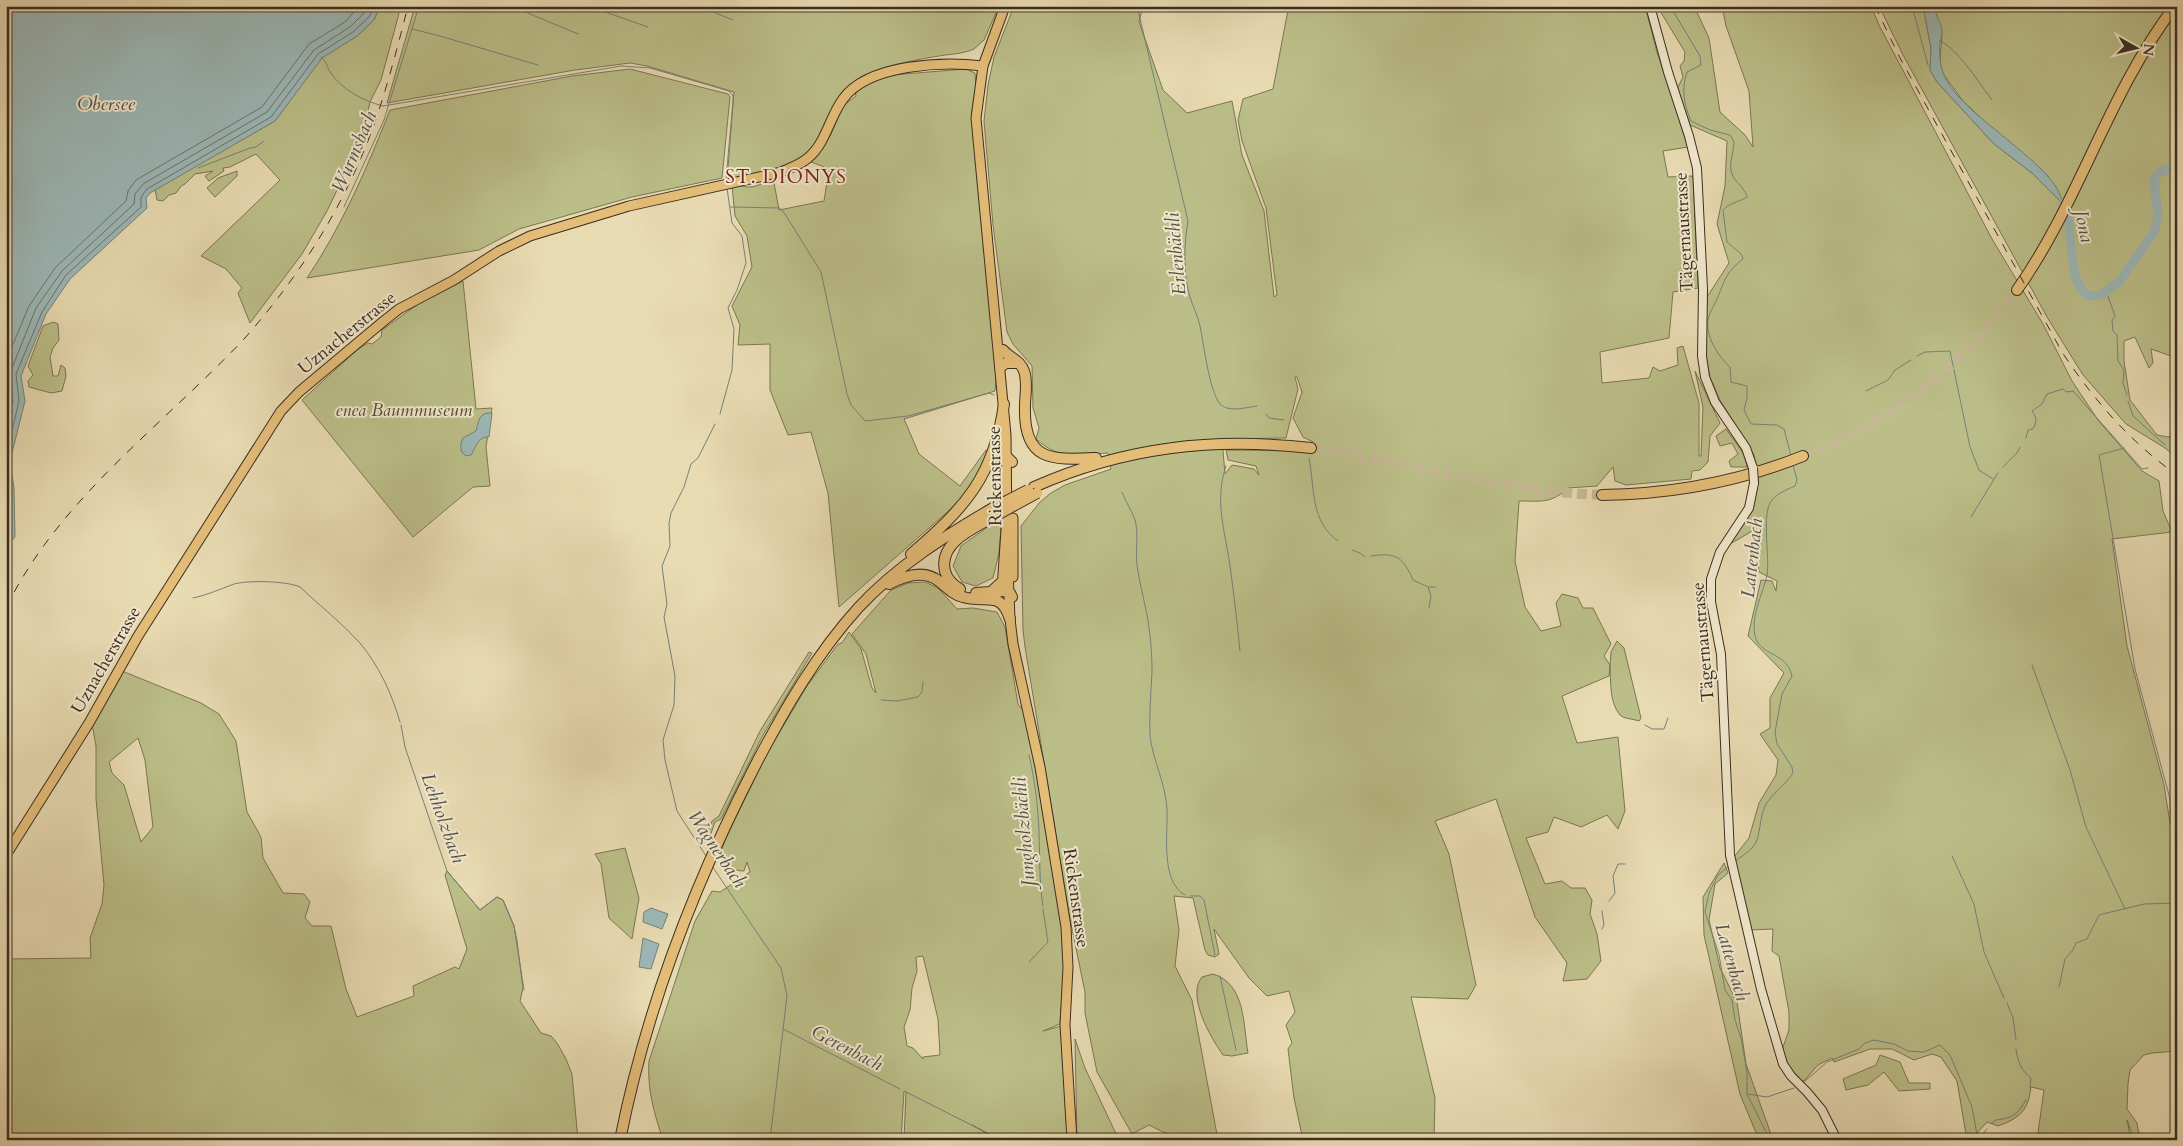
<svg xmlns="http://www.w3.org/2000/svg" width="2183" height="1146" font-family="Cardo,serif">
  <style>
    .green { fill: #bbbe88; stroke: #7b7654; fill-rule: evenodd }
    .water { fill: #9cb8b8; stroke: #75817b }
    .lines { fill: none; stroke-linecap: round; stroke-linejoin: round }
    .shore { stroke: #6c736c; stroke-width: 1 }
    .stream { stroke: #75817b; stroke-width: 1 }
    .river { stroke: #9cb8b8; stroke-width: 9 }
    .highway-tunnel { stroke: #c5b894; stroke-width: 10; stroke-dasharray: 10 5; stroke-linecap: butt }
    .secondary-casing { stroke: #3b2e20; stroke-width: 10 }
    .primary-casing { stroke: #3b2e20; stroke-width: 11 }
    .highway-casing { stroke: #3b2e20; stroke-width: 12 }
    .secondary { stroke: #f0e7cc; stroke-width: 8 }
    .primary { stroke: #e4bd78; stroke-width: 9 }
    .highway { stroke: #e4bd78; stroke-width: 10 }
    .rail { stroke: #3b2e20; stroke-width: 1; stroke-dasharray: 9 9; stroke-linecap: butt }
    .secondary-bridge-casing { stroke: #3b2e20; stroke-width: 10; stroke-linecap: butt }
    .highway-bridge-casing { stroke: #3b2e20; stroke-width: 12; stroke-linecap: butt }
    .secondary-bridge { stroke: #f0e7cc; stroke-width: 8 }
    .highway-bridge { stroke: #e4bd78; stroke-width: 10 }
    .labels { text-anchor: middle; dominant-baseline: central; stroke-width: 4; stroke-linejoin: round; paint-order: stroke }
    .street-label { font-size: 18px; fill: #3b2e20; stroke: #f0e7cc }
    .park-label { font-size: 18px; font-style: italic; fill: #554b35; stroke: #f0e7cc }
    .water-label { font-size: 19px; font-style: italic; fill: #535046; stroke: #f0e7cc }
    .neighbourhood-label { font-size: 19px; letter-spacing: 1px; fill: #7a1f14; stroke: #f0e7cc }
  </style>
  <rect width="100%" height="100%" fill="#e8dab1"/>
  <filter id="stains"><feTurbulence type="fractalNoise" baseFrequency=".004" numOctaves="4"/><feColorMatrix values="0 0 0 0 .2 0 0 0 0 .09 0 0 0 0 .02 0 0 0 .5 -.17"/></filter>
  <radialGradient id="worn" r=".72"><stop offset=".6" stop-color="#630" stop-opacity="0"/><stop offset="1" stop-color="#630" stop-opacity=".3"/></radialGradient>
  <path class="green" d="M380,6H401L381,80L370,102L366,121L350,163L327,211L302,254L250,323L238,293L242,288L226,269L201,256L280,180L256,154L230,167L223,168L224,171L209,181L205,176L213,171L195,174L185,184L181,186L176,193L169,195L163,201L157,200L155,189L275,121L322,57L357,36L374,20Z
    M415,6H999L984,40L974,49C965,53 955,54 945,55C921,59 881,65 861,78C828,98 830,140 800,159C779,172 751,174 727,180L734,92L647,66L630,63L575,70L387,103Z
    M1014,6H1143L1139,22L1163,90L1187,113L1232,101L1242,155L1264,211L1274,297L1277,295L1266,208L1242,141L1238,120L1243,99L1273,89L1288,10L1287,6H1645L1657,52L1688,147L1663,151L1668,177L1693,176L1698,288L1673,292L1669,338L1600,352L1602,383L1649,378L1653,367L1660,371L1678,365L1677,348L1683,346L1699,403V456H1701L1703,407L1695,371L1720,423L1710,436L1708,462L1700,470L1692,471L1691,479L1626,485L1615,481L1613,467L1597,486L1568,488C1551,504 1541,501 1519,501L1515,561L1525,607L1541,631L1561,626L1556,603L1562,594L1578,598L1583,608H1593L1611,644L1604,656L1610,665L1611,652L1617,641L1624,648L1641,718L1639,721C1634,719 1624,719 1620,715C1609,702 1611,681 1610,665L1609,676L1562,696L1577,743L1618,737L1625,811L1618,829L1607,815L1581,827L1554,817L1548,832L1526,838L1545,884L1562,881L1571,888H1585L1592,900L1590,914L1597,934L1601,961L1587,979L1563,981L1567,963L1535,917L1496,799L1435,821L1449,854L1476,985L1468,999L1411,997L1435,1098L1434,1140H1303L1294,1098L1288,1049L1292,1043L1286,1025L1295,1012L1289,991L1267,996L1249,978L1214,929L1219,954L1215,957L1208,955L1205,950L1193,898L1174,896L1179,930L1175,966L1192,1000L1218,1140H1176L1175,1138L1149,1125L1132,1134L1097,1072L1085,1013V992L1069,914L1025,647L1023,630L1021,526L1040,502L1051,493L1065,485L1111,469L1108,453C1078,455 1061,461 1036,439L1039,428L1033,408L1032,366L1013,344L1007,332L993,225L984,121L988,85L994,57ZM1295,377H1297L1302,392L1293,418L1303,437L1313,442L1314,451L1226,450L1228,460L1256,466L1259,475L1254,469L1232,465L1225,474L1222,439L1286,438L1298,389Z
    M1657,6H1694L1709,38L1720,112L1745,135L1753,147L1749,91L1726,26L1722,6H1871L1879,25L1992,239L2043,324L2072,381L2098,420L2142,471L2159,481L2163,511L2172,532L2112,539L2127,646L2164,785L2170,823L2177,830V1051L2152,1053L2144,1055L2130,1070L2128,1084L2127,1109L2137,1123L2140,1140H2134L2127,1120L2131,1140H2037L2044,1090L2031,1087C2028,1111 2020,1118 1998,1126L1987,1122L1977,1133L1987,1140H1967L1957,1081L1941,1057L1932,1054L1914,1060L1892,1049H1870L1834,1062L1832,1058L1818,1065L1804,1081H1798L1788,1067L1782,1050L1789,1030V1012L1779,956L1772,951L1773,929L1750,930L1734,857L1749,838L1759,803L1776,775L1778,760L1760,734L1770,728V698L1784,673L1748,636L1761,580L1772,581L1776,591L1777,581L1759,572L1754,530L1730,544L1752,511L1758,481L1754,455L1720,400L1710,377L1705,351L1707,297L1729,263L1717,224L1725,186L1727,141L1690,125L1677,89L1683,77L1680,66L1684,61L1685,52Z
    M1879,6H1923L1931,48L1930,70L1937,82L1994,144L2032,173L2061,202L2048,176L1995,131L1963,101L1946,78L1941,70L1940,60L1942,33L1934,6H2177V358L2151,349L2153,363L2149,368L2135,337L2124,341V361L2130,400L2157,435L2168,437L2177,434V458L2165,448L2126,424L2083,375L2047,317L1903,55Z
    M630,69L728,94L730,97L722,178L632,197L519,229L479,250L307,278C342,226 367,168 390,110L572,76Z
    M966,69L975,73L976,85L972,111L997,370L995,391L904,419L919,454L960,486L986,450L990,453L967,491L953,507L839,607L828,493L811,432L788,435L770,390V344L738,345L740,325L732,306L752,267L747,236L735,216L732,186C739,183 742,187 749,187C757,187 766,182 773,177L779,210L824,201L829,169L809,161L830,136L844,105L856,96L855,91L879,76Z
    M237,171V176L215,197L207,188L218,178Z
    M463,281L476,409L492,408L486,447L490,486L473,487L413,537L302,400L357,350L368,343L372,344L381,337L382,330L421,302Z
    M53,322L58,324L59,340L53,348L50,357L53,376H58L61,365L65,368L66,376L62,391L51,393L29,387L28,381L33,375L28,366L43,326Z
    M1726,429L1744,454L1747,467H1731L1729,461L1738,454L1732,443L1720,446L1716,436Z
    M996,521L1001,526L999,553L993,578L976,586L962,582L953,566L961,546Z
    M925,582L938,588L957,609L973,608L997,612L1005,627L1018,704L1023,710L1027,718L1051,853L1064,942V996L1061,1008L1060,1024L1043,1031L1062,1026L1071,1140H1001L972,1125L998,1140H904L906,1092L904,1091L901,1140H663C654,1113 647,1089 649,1061L695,921L712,891L720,892L750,872L747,862L744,871C729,871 727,863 721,851L726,838L766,755L807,686L838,644L842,643L849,632L861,649L872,688L876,693L866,654L852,634L891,590L908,583ZM923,956L938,1019L940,1055L923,1057V1059L913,1048L907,1046L904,1027L910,1010L912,988L917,971L916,957Z
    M809,652L812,653L762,737L721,819L715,822L709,839L705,838L712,821L719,816L760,731Z
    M122,671L201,703L219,714L236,741L247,812L261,837L263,858L283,893L304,894L310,902L305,918L312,926H331L346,989L357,1017L414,996L413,986L455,967L459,969L467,949L445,875L447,871L480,910L497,897L503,900L514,926L517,941L523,988L520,1001L541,1033L551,1036L557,1043L566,1059L572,1074L578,1140H6V959L91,958L90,938L102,904L104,885L96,799V746L93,729L89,723ZM138,738L145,760L153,827L141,842L124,785L112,773L109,762Z
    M625,848L639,898L632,939L609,918L601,864L595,854Z
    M1724,863L1728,873L1715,884L1709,920L1720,968L1737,1002L1746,1064L1773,1140H1759L1740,1094L1704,935L1703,897Z
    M1213,974C1246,984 1243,1025 1248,1053L1232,1056L1223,1055C1211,1038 1186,996 1202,977Z
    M1075,1039L1085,1068L1119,1140H1077Z
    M1880,1055L1900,1062L1909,1083H1930V1089L1899,1091L1884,1072L1868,1085L1846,1090L1843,1079L1876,1065Z"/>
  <path class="water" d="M6,6H380L374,20L357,36L322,58L275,121L150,193L146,198L147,208L70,279L46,314L21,376L25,401L10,461L14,488L15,537L6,547Z
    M1923,6H1934C1935,15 1942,24 1942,31C1942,35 1941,39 1940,43C1939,56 1940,68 1946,79C1965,118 2060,167 2062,203L2032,173L1994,144L1937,82L1930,70L1931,48Z
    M492,413L489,437C478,436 476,447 471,455L466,456C459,451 460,445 463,438L476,431C479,420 479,412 492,413Z
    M651,908L668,914L662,929L643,922L644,912Z
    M643,938L659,944L651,969L639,967Z"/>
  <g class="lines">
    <path class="shore" d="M6,361L29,306L55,268L126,201L128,191L136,180L262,107L309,44L345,22L359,6
      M6,430L13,401L10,373L36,308L62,271L134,204L135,194L143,184L267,112L314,50L350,27L364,13L368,6
      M6,456L19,401L16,374L42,312L66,275L141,207V197L147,189L271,117L318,54L353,32L369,17L375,6
      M6,468L9,489L10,534L6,539"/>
    <path class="stream" d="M511,6L578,34
      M588,6L648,27
      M698,6L733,20
      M1137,6L1188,221C1184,243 1183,276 1190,297C1193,307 1198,316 1200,326C1204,345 1209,390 1220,404C1228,413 1248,407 1257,406
      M1670,6L1700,56L1701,65L1687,72C1681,90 1684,104 1691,121L1710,130L1730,135L1734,142C1734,152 1728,164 1732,174C1735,183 1745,187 1747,197C1739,202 1729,203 1723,210L1727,242L1741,254L1743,259C1727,271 1725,279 1718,297C1715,304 1710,311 1708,319C1705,336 1718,356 1730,367L1731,382L1747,386V398L1744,410L1751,424L1777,425L1784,429L1791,456
      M1912,6L1928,65
      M526,12L547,6
      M412,29L440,36L538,65
      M1940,41C1958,49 1979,83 1992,100
      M321,57C328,62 326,67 331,73C342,90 364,101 383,106L621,66L650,68L729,91L733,96V101L726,179
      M198,168L250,148L256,147L264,141
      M344,207L384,120L419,6
      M730,207L780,208L785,214L821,272L847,394L851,405L865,421L908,416L989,393L994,395
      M2106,291L2115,316L2112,320L2113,331L2117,335L2118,361L2124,370L2123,383L2127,395
      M1917,356L1925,352L1950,351L1970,447L1979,470L1993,479
      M1866,391L1888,380L1895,370L1911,360
      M2128,401L2133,416L2165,445
      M720,414L732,370L734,329L728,308L737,290L746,263L742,236L732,223L727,188
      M1266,414L1269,418L1284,420
      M2026,438L2028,430L2033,429C2037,422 2037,418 2032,411L2042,404L2047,394L2063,389L2066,392L2073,391L2142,469L2148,468
      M2124,448L2099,455L2135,669L2170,799L2171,823L2177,828
      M1309,458C1315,489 1310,521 1338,541
      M1226,466C1214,501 1225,530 1230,566C1234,594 1237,622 1240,651
      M2003,467L2017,453L2020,447
      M1122,492C1125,501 1132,511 1135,520C1139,534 1135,551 1137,565C1139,580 1143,595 1146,610C1150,629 1152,652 1152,671C1151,693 1149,714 1150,736C1153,761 1166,784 1167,810C1168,832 1160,882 1185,895
      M1971,517L1998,473
      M1352,550L1360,553L1365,557
      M1371,556C1396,552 1403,557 1413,580L1428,587H1436
      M1428,587L1431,596L1429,608
      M193,598C208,595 220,589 234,584C249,580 287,581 300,587C320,606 342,623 360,643C379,666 392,694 400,722
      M2032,665L2070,770L2086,827L2125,909
      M881,700L897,701L918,697L922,692L923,682
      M401,725L405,747L447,871L480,910L497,897L503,900L514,926L524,990
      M1645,725L1652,729H1664L1668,718
      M1029,755C1035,781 1038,806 1039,832C1040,857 1039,881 1043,906
      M706,856L677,811L665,760L663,740L674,705L675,676L664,617L667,604L662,566L670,546L669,523L671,513L684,487L691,464L698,458L715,424
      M1952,856L1974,904L1984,952L2004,998
      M1734,862C1740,857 1748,853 1753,847C1761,838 1759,818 1765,806C1772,793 1785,786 1793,773L1792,767L1777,744L1775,732L1782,694L1792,676C1787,653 1763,656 1756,639C1749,619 1763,594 1767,575C1770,557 1762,519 1770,503C1775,494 1786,490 1795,486L1797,480L1793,465
      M712,866L781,968L787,996L770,1140
      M1729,866L1718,875L1709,893L1705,912L1719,955L1725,990L1732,1000L1735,1020L1741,1038L1747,1072V1094L1768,1136L1767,1140
      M1190,896H1200L1204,900L1215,955
      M1609,901L1615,893L1613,876L1618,864H1625
      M1602,911L1604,925L1602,929
      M1029,962L1048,942L1043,909
      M1220,976L1236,1050
      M2059,987L2065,959L2073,950L2076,943L2087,939L2099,915L2144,904L2177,903
      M2007,1003L2013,1018L2016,1040
      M783,1029L900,1089
      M2016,1049C2017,1060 2022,1072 2031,1078L2030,1088
      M1803,1083L1827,1062L1859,1049L1865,1043L1874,1040L1894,1044L1908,1051L1924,1052L1940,1045L1950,1055L1972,1107L1978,1140
      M906,1092L1001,1140
      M1748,1094L1767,1097L1794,1088
      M1992,1123L1996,1120C2013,1118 2017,1115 2026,1100
      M1978,1140L1987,1129"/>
    <path class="river" d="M2177,43L2174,47L2177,63
      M2063,204C2076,229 2065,279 2088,296L2101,295L2119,282L2154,232L2158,216L2154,179L2158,173L2177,165"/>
    <path class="highway-tunnel" d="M1311,448C1409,460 1503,492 1602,495
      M1803,456C1822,448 1843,440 1862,429C1924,395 1975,347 2017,290"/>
    <defs>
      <path id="secondary" d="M1650,6L1668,72L1689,136L1697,168L1703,289L1702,356L1705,377L1715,402L1746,448L1753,468
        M1754,483L1749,508L1720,552L1711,579V602L1721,654L1730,855L1761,989L1783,1064L1791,1076L1807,1092L1822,1110L1837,1140"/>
      <path id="primary" d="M1005,6L983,66L976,118L1006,435L1007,528
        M1013,518V577
        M1008,571L1010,619L1013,644L1040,767L1066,927L1068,967L1065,1025L1072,1140
        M6,855L89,723L138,636L281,411L299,392L385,320L399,309L454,280L499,251L530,236L629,206L781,172C790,168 800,165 808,158C826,143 829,118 843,99C868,64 943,61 983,66"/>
      <path id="highway" d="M2017,290C2080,201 2108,93 2175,6
        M1003,350C1010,358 1021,361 1024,371C1028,382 1025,395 1025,406C1023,462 1052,460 1096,458
        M1000,367L1006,363H1019
        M992,457L1005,455L1012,462
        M1034,487C1124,447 1213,437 1311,448
        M1602,495C1672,494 1738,482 1803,456
        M911,554C965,508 994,476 1004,404
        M889,584C904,576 925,569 940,582C947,588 954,595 963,597C986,604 1000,589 1010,619
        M960,589C953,585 947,579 945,571C938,542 975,528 995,516
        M991,592L1003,581L1007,523
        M976,593L1006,591L1010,593L1012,597
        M620,1140C646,1009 696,880 757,762C786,707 817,653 859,607C897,566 945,536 993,508"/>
    </defs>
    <use href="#secondary" class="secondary-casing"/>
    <use href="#primary" class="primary-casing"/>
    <use href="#highway" class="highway-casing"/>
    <use href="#secondary" class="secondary"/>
    <use href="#primary" class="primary"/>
    <use href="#highway" class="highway"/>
    <path class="rail" d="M1875,6L1900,58L2062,352C2093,399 2130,442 2177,475
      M6,608C58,500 163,425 244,339C298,278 342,210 371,133C386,92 397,49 408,6"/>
    <defs>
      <path id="secondary-bridge" d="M1753,468L1754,483"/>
      <path id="highway-bridge" d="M993,508L1028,490
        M995,516L1037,493"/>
    </defs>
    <use href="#secondary-bridge" class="secondary-bridge-casing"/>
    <use href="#highway-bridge" class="highway-bridge-casing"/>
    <use href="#secondary-bridge" class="secondary-bridge"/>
    <use href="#highway-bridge" class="highway-bridge"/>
  </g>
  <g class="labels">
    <g class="street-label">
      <text transform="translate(1684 232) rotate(-93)">Tägernaustrasse</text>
      <text transform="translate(347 333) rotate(-39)">Uznacherstrasse</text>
      <text transform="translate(995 476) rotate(-91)">Rickenstrasse</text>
      <text transform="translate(1703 642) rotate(-95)">Tägernaustrasse</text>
      <text transform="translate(106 660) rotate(-60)">Uznacherstrasse</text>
      <text transform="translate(1076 898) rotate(82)">Rickenstrasse</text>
    </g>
    <g class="park-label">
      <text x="404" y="410">enea Baummuseum</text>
    </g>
    <g class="water-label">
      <text x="106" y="104">Obersee</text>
      <text transform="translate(354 152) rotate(-67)">Wurmsbach</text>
      <text transform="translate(2084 226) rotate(78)">Jona</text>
      <text transform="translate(1176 254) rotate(-95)">Erlenbächli</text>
      <text transform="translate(1752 558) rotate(-84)">Lattenbach</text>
      <text transform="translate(443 818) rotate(70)">Lehholzbach</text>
      <text transform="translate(1024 832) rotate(-95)">Jungholzbächli</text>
      <text transform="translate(717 849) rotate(56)">Wagnerbach</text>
      <text transform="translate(1732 962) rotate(74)">Lattenbach</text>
      <text transform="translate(847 1048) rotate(27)">Gerenbach</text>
    </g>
    <g class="neighbourhood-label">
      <text x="786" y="177">ST. DIONYS</text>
    </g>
  </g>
  <rect width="2183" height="1146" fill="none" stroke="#e8dab1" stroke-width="25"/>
  <rect x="8" y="8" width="2168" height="1131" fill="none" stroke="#3b2e20" stroke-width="2.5"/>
  <rect x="12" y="12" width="2158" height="1121" fill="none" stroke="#3b2e20"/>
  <g transform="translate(2136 48) rotate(98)" stroke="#f0e7cc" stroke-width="4" paint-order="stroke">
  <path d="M0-4L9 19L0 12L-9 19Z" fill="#3b2e20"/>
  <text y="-8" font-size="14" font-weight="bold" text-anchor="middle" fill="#3b2e20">N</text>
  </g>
  <rect width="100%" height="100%" filter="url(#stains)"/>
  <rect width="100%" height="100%" fill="url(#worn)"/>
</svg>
